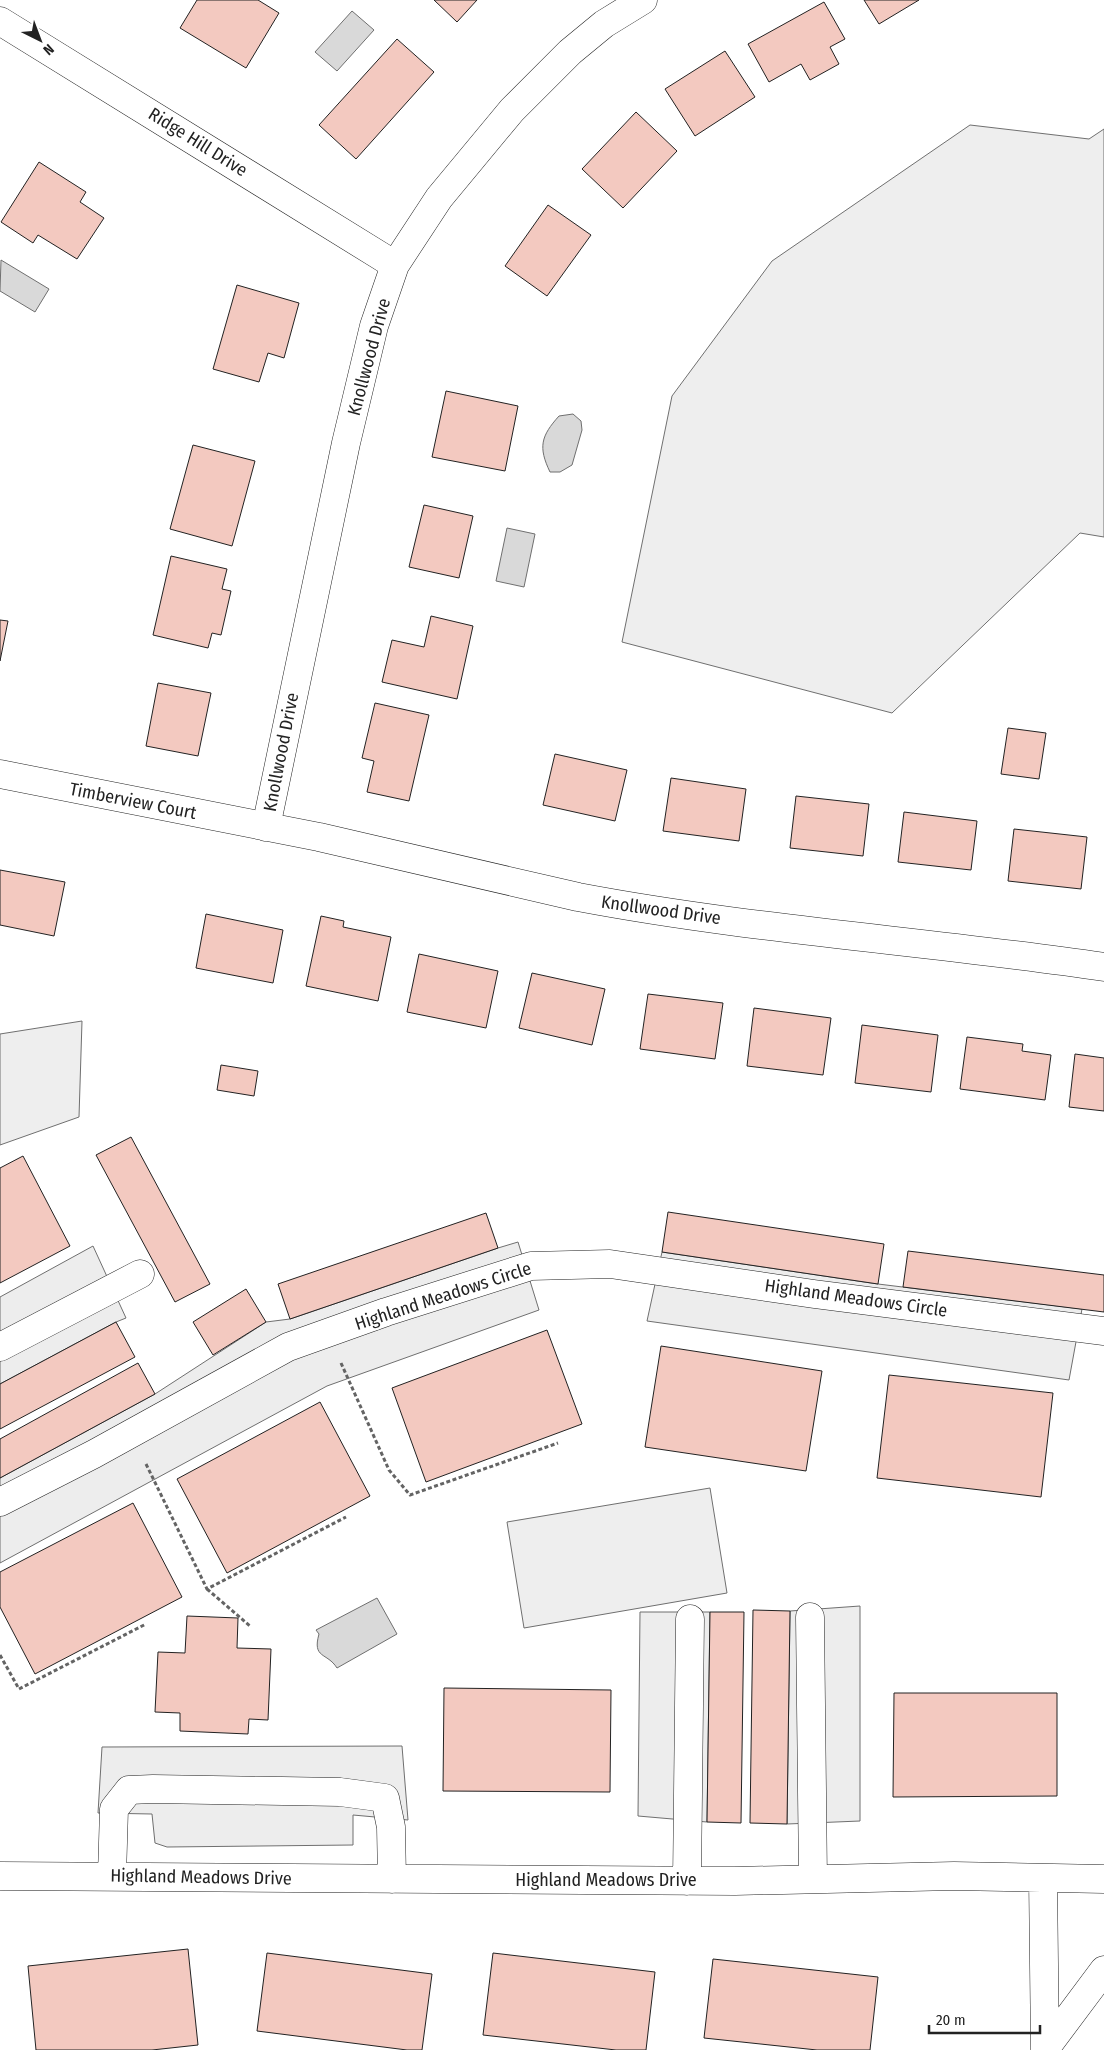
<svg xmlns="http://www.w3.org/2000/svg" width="1104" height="2050" font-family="'Fira Sans Condensed',sans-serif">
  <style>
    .green { fill: #eee; stroke: #6f6f6f }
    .parking { fill: #ededed; stroke: #6f6f6f }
    .water { fill: #d9d9d9; stroke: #6f6f6f }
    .building { fill: #f3c9c0; stroke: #222 }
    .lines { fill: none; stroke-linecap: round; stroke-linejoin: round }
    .minor-casing { stroke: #222; stroke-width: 29 }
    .path { stroke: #646464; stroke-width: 3; stroke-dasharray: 4 2.5; stroke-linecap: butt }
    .minor { stroke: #fff; stroke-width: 28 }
    .labels { text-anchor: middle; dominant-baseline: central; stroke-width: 4; stroke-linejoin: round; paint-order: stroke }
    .street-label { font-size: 18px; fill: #222; stroke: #fff }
  </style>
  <rect width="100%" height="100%" fill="#fff"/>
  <path class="green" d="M970,125L1089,139L1104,129V537L1080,533L892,713L622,642L672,396L772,261Z
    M82,1021L79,1117L0,1145V1034Z
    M710,1488L727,1593L524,1628L507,1522Z"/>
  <path class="parking" d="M518,1242L539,1310L327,1386L0,1563V1478L155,1394L266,1322L290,1319L498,1248Z
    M93,1246L126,1318L116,1322L0,1384V1297Z
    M662,1252L878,1284L1082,1309L1069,1380L647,1321Z
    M860,1606V1821L787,1824L790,1611Z
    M640,1612H710L707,1822L638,1816Z
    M402,1746L408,1820L353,1815V1845L167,1847L155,1843L152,1814L98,1813L102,1747Z"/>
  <path class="water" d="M352,11L374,30L337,71L315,52Z
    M1,260L49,289L35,312L0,291Z
    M573,414L581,421L582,430L572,465L560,472H550C538,447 541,436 559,416Z
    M507,528L535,534L524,587L496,581Z
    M377,1598L397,1634L337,1668C327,1652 312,1659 319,1634L316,1630Z"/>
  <path class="building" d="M197,0H258L279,13L246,68L180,28Z
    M434,0H477L457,22Z
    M864,0H919L879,24Z
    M824,2L845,39L830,47L839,64L810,80L801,64L769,82L748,44Z
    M397,39L434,72L356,159L319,125Z
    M725,51L755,97L695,136L665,89Z
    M636,112L677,151L623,208L582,169Z
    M39,162L86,192L80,202L104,218L77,259L38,235L33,243L1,222Z
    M548,205L591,235L547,296L505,266Z
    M237,285L299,303L284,358L268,353L259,382L213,369Z
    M446,391L518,406L505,471L432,457Z
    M193,445L255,461L232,546L170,529Z
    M424,505L473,516L459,578L409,567Z
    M171,556L227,569L222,589L231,591L221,635L212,633L208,648L153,635Z
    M431,616L473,626L457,699L382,682L392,640L424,647Z
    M0,620L8,621L0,661Z
    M158,683L211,693L198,756L146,746Z
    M375,703L429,715L409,801L367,792L374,761L362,758Z
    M1008,728L1046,733L1039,779L1001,774Z
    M555,754L627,770L615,821L543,805Z
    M671,778L746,789L739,841L663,831Z
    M796,796L869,804L863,856L790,848Z
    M904,812L977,821L971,870L898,862Z
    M1014,829L1087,837L1081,889L1008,881Z
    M0,870L65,882L54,936L0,925Z
    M206,914L283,930L273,983L196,968Z
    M321,916L344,921L343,927L391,937L378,1001L306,986Z
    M419,954L498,971L486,1028L407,1012Z
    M532,973L605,989L592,1045L519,1028Z
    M648,994L723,1003L715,1059L640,1049Z
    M754,1008L831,1018L823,1075L747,1066Z
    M862,1025L938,1035L931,1092L855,1083Z
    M967,1037L1023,1044L1022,1051L1051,1055L1045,1100L960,1089Z
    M1075,1054L1104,1058V1111L1069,1107Z
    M221,1065L258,1071L254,1096L217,1090Z
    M131,1137L210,1284L175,1302L96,1155Z
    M23,1156L70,1246L0,1283V1168Z
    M668,1212L884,1244L878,1284L662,1252Z
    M486,1213L498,1248L290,1319L278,1284Z
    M908,1251L1104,1275V1312L903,1287Z
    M246,1289L266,1322L213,1355L193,1322Z
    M116,1322L135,1357L0,1429V1384Z
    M547,1330L582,1424L426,1482L392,1388Z
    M661,1346L822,1371L806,1471L645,1447Z
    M138,1363L155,1394L0,1478V1439Z
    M889,1375L1053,1393L1041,1497L877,1478Z
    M320,1402L370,1496L227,1573L177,1479Z
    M133,1503L182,1597L35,1674L0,1607V1572Z
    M753,1610L790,1611L787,1824L750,1823Z
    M710,1612H744L741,1823L707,1822Z
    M187,1616L238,1618L237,1648L271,1649L268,1720L249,1719L248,1734L180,1731V1713L155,1712L158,1652L185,1653Z
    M444,1688L611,1690L610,1792L443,1791Z
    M894,1693H1057V1796L893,1797Z
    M188,1949L198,2045L152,2050H36L28,1966Z
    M267,1953L432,1974L422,2050H407L257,2031Z
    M493,1953L655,1972L646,2050H616L483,2035Z
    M713,1959L878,1977L870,2050H817L704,2038Z"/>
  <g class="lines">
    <defs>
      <path id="minor" d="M0,21L395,265
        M0,774L319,837L578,897C752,930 929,941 1104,967
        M266,827L346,443L374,326L395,265L439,198L512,110L570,52L604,24L643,0
        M0,1347L140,1274
        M0,1502L94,1454L288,1347L386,1312L531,1266L610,1264L814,1294L1104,1331
        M810,1617L813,1879
        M0,1876L735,1881L954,1876L1104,1879
        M112,1876L114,1809L129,1790L153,1789L340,1792L385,1798L391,1827L392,1879
        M1043,1878L1045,2050
        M687,1881L690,1619
        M1045,2049L1104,1970"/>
    </defs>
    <use href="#minor" class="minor-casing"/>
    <path class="path" d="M341,1363L389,1470L410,1495L558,1443
      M146,1464L207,1589L346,1517
      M207,1589L250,1626
      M0,1655L19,1689L146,1624"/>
    <use href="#minor" class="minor"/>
  </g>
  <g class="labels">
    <g class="street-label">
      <text transform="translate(198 142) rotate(32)">Ridge Hill Drive</text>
      <text transform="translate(369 357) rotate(-75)">Knollwood Drive</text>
      <text transform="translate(281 752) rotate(-79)">Knollwood Drive</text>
      <text transform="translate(133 801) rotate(11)">Timberview Court</text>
      <text transform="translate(661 910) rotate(8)">Knollwood Drive</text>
      <text transform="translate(443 1296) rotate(-18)">Highland Meadows Circle</text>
      <text transform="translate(856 1298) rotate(8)">Highland Meadows Circle</text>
      <text transform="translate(201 1877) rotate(1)">Highland Meadows Drive</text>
      <text x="606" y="1880">Highland Meadows Drive</text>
    </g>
  </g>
  <g transform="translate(40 40) rotate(138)" stroke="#ffffff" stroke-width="4" paint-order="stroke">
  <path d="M0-4L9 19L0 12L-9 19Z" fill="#222222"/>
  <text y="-8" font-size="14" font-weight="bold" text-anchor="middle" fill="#222222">N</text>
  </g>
  <path d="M929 2025v8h111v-8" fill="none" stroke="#222222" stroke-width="2.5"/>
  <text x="936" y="2025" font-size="15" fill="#222222" stroke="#ffffff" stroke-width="4" paint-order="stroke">20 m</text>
</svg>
